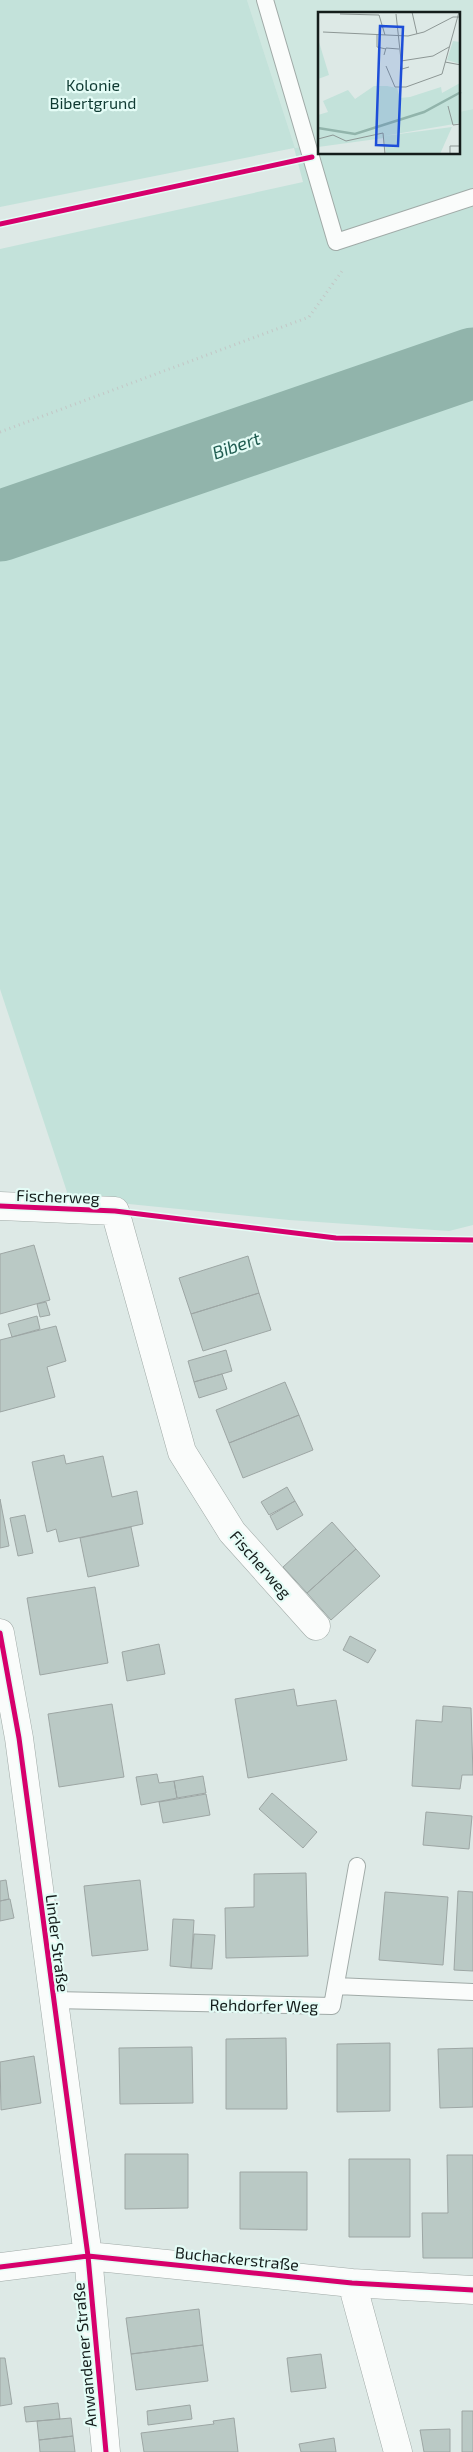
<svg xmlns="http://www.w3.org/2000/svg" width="473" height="2452" font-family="'Exo 2',sans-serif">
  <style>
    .built { fill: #cfe7e0 }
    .green { fill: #c3e2da }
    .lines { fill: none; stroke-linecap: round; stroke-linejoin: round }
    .river { stroke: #91b4ab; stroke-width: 71 }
    .building { fill: #bac9c5; stroke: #9da6a4 }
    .service-casing { stroke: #a0aaa7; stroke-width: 18 }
    .minor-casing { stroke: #a0aaa7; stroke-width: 29 }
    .path { stroke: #c3c7c6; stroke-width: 3; stroke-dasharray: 1 4; stroke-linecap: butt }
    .service { stroke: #fafcfb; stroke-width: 16 }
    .minor { stroke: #fafcfb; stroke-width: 28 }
    .cycleway-casing { stroke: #e4fcf6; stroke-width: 8 }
    .cycleway { stroke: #d6006c; stroke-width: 5 }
    .labels { text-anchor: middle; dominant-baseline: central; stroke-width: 4.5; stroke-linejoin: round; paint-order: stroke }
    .park-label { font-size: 16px; fill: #0e3931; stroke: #e4fcf6 }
    .street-label { font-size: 16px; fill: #141d1b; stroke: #e4fcf6 }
    .water-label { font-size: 18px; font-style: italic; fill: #205d51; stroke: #e4fcf6 }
    .inset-river { fill: none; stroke: #91b4ab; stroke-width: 2.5 }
    .inset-road { fill: none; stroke: #8d9795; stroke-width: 1 }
    .view { fill: #1d4ed8; fill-opacity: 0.15; stroke: #1d4ed8; stroke-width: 2.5 }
    .inset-edge { fill: none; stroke: #141d1b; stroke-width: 2.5 }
  </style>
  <rect width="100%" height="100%" fill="#dde9e6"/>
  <path class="built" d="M247,0H473V109L459,112V14H319V143L295,148Z"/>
  <path class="green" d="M0,0H247L295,148L319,143V154H459V112L473,109V1225L449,1231L289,1220L69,1198L0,989V249L303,182L294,148L0,207Z"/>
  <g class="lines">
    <path class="river" d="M0,526L473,363"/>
  </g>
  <path class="building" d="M34,1245L50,1300L0,1314V1254Z
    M248,1256L259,1293L191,1314L179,1278Z
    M259,1293L271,1330L203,1351L191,1314Z
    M46,1302L50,1315L40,1317L37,1304Z
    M37,1316L40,1329L12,1337L8,1324Z
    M56,1326L66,1361L47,1367L55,1397L0,1412V1340Z
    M226,1350L232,1371L194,1382L188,1361Z
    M222,1374L227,1389L199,1398L194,1382Z
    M285,1382L299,1415L229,1443L216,1410Z
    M299,1415L313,1450L243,1478L229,1443Z
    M64,1455L66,1464L103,1456L112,1497L137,1491L143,1524L59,1542L56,1529L47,1532L32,1462Z
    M287,1487L295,1501L269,1515L261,1502Z
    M0,1499L9,1546L0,1548Z
    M295,1501L303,1515L277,1530L270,1516Z
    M25,1515L33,1553L18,1556L10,1518Z
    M332,1522L356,1549L307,1593L283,1567Z
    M131,1527L139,1566L88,1577L80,1538Z
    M356,1549L380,1576L331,1620L307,1593Z
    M95,1587L108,1663L40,1675L27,1598Z
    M350,1636L376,1650L368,1663L343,1650Z
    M159,1644L165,1674L127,1681L122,1652Z
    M294,1689L297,1706L336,1700L347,1760L248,1778L235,1699Z
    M112,1704L124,1777L59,1787L48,1714Z
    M443,1706L471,1708L473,1775H462L460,1789L412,1786L416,1720L442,1722Z
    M157,1774L159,1783L174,1781L177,1798L141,1805L136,1777Z
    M203,1776L206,1793L177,1798L174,1781Z
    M272,1793L317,1832L303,1848L259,1809Z
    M206,1794L210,1815L163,1823L159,1802Z
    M426,1812L472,1816L469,1849L423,1845Z
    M306,1873L308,1956L226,1958L225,1908L254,1907V1874Z
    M6,1880L9,1899L0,1901V1881Z
    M140,1880L148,1950L92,1956L84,1886Z
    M458,1891L473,1892V1971L454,1970Z
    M385,1892L448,1897L443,1965L379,1960Z
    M10,1899L14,1918L0,1921V1901Z
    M173,1919L194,1920L191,1968L170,1966Z
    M194,1934L215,1935L212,1969L191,1968Z
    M286,2038L287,2109H226V2039Z
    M390,2043V2111L337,2112V2044Z
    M192,2047L193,2103L120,2104L119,2048Z
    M473,2048V2107L440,2108L438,2049Z
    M34,2056L41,2103L1,2110L0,2062Z
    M125,2154H188V2208L125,2209Z
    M447,2155H473V2258H423L422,2213H448Z
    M349,2159H410V2237H349Z
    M240,2172H307V2230L240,2229Z
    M199,2309L203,2345L131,2354L126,2318Z
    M203,2345L208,2381L136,2390L131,2354Z
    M321,2354L326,2388L291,2392L287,2358Z
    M0,2358H5L12,2404L0,2406Z
    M58,2403L60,2419L26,2422L24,2407Z
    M190,2405L192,2419L148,2425L147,2411Z
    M462,2411H473V2452H462Z
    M71,2418L73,2436L39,2440L37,2421Z
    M234,2418L238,2452H144L141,2433L214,2424L213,2421Z
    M450,2429V2452H424L420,2430Z
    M73,2436L75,2452H40L39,2440Z
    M334,2438L336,2452H301L299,2444Z"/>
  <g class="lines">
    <defs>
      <path id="service" d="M265,0L336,242L473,197
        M336,1986L473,1992
        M53,2000L332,2006L357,1866"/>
      <path id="minor" d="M0,1206L115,1211L182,1452L232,1532L316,1626
        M0,1633L19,1738L88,2256L106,2452
        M0,2267L88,2256L352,2283L473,2290
        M352,2283L398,2452"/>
    </defs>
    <use href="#service" class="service-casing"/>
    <use href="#minor" class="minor-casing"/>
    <path class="path" d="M0,432L309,317L342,271"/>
    <use href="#service" class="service"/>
    <use href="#minor" class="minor"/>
    <defs>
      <path id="cycleway" d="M0,224L312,157
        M0,1206L115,1211L336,1238L473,1240
        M0,1633L19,1738L88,2256L106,2452
        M0,2267L88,2256L352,2283L473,2290"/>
    </defs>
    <use href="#cycleway" class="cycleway-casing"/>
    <use href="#cycleway" class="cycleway"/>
  </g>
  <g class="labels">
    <g class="park-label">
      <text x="93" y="84">Kolonie<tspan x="93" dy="18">Bibertgrund</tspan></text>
    </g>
    <g class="street-label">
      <text transform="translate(58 1196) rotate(2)">Fischerweg</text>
      <text transform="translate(261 1564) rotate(49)">Fischerweg</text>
      <text transform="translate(58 1943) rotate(83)">Linder Straße</text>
      <text transform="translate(264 2005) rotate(1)">Rehdorfer Weg</text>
      <text transform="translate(237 2258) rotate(6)">Buchackerstraße</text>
      <text transform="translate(84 2355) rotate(-95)">Anwandener Straße</text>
    </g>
    <g class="water-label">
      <text transform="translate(236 445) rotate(-19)">Bibert</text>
    </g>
  </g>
  <g transform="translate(318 12)">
    <rect width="142" height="142" fill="#dde9e6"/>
    <path d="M135,29L142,30V52L129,48ZM1,30L11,63L0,67V31ZM142,71V111L66,124L134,115L122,142H68L66,126L0,135V103L10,100L5,89L30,78L37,87L56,74H69L79,76L82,86L92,85L123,75L124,81Z" fill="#c3e2da"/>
    <path class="inset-river" d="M0,116L37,122L106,100L143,80"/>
    <path class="inset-road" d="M94,0L99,22M22,2L61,3L67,23M78,2L84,57L91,55M5,20L90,24L106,20L135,5H143M59,22V35L68,37M66,43L68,36L81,37M83,49L115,44L131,35M127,50L143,53M68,54L77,75H88L124,62L141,0M130,94L135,113L143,112M0,127L15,123L28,129L65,121L67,142M132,142V134H143"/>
    <path class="view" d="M62,14L85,15L80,134L58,133Z"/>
    <rect width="142" height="142" class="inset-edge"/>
  </g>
</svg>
